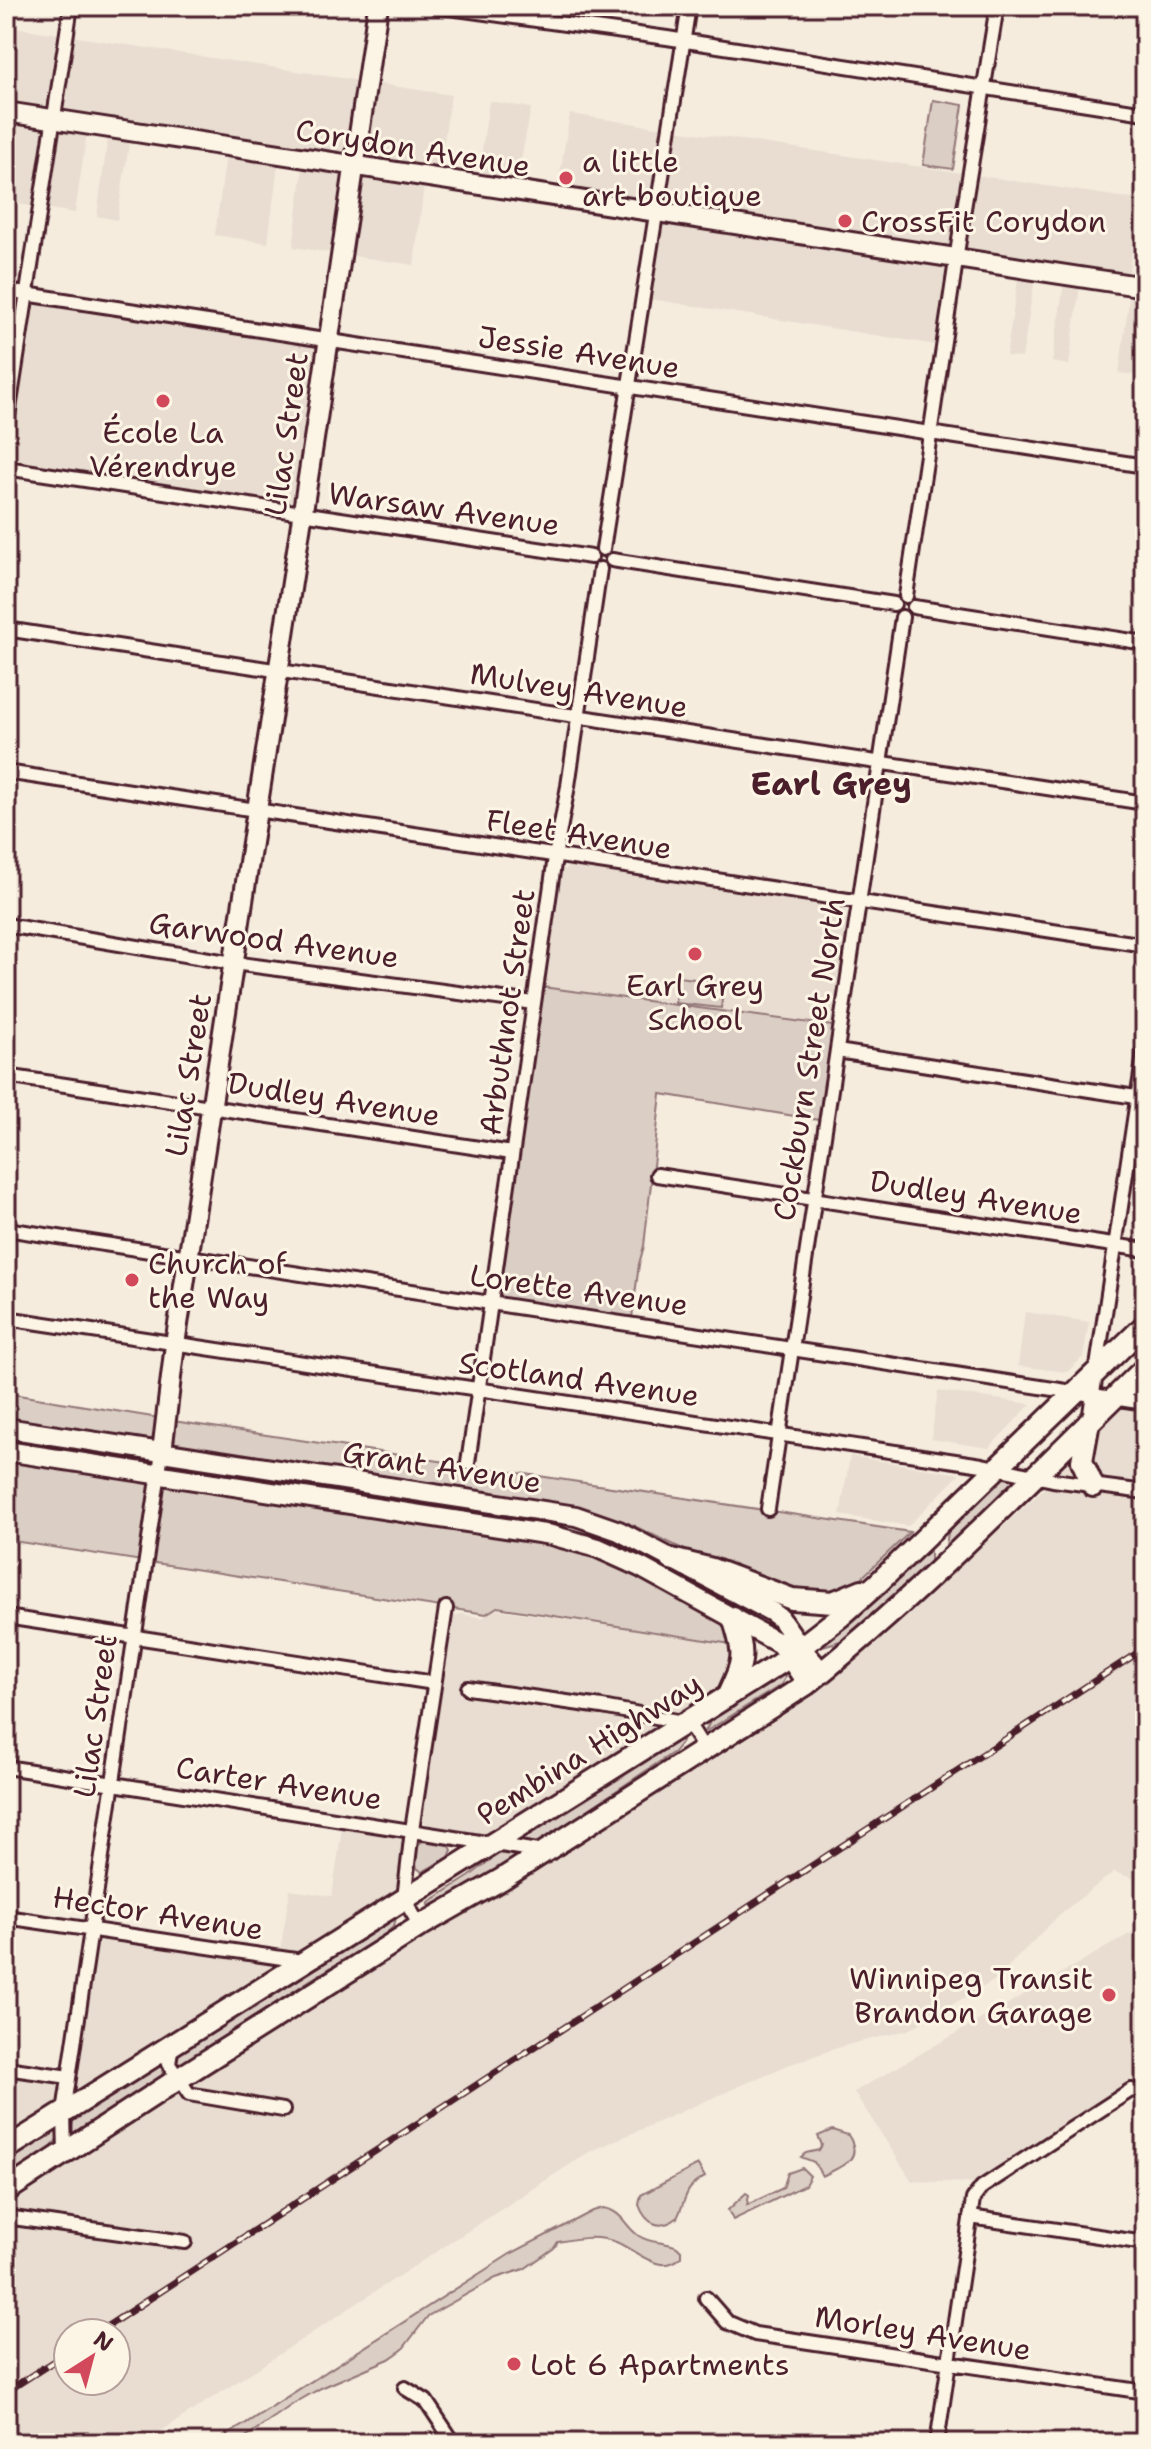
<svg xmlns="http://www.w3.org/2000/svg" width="1151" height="2449" font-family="'Shantell Sans',sans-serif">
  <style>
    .built { fill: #e8ddd0; fill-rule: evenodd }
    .green { fill: #dbcec4; stroke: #927678; stroke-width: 2 }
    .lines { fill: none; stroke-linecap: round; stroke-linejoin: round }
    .street-casing { stroke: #4a1f2b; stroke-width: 18 }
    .secondary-casing { stroke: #4a1f2b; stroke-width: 24 }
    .primary-casing { stroke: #4a1f2b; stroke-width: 26 }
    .street { stroke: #fcf5e5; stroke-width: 12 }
    .secondary { stroke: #fcf5e5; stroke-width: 18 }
    .primary { stroke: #fcf5e5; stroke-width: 20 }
    .rail-casing { stroke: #4a1f2b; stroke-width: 7 }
    .rail { stroke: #fcf5e5; stroke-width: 4; stroke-dasharray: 12; stroke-linecap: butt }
    .poi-dot { fill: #d1495b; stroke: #fcf5e5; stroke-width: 3 }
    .labels { text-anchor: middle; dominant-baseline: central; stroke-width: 6; stroke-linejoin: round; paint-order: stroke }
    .street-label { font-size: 30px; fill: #4a1f2b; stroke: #fcf5e5 }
    .poi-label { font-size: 30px; fill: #4a1f2b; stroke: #fcf5e5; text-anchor: start }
    .neighbourhood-label { font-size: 32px; font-weight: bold; fill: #4a1f2b; stroke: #fcf5e5 }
  </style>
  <rect width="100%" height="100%" fill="#f5ecde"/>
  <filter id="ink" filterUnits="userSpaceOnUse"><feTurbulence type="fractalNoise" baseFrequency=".0125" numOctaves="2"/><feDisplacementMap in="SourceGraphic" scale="16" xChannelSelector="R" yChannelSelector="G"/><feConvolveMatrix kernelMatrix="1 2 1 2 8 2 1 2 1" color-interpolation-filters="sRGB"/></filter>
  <g filter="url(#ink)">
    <path class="built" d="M6,26L451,95L438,179L425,178L414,265L293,247L304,160L279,156L268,243L215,235L227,147L131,132L117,220L97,216L109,129L88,125L75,213L6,202Z
      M489,101L531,108L515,191L477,185Z
      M570,114L1140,200L1127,284L1081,278L1069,365L1052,362L1065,276L1036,271L1022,358L1006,356L1020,268L956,259L943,346L644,298L657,212L556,197Z
      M1131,285L1145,287V376L1119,373Z
      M31,299L321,346L294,510L6,463Z
      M573,865L844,908L849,921L833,1026L542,987L560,871Z
      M1025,1312L1089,1322L1083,1357L1067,1372L1018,1366Z
      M1145,1368V1875L1138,1880L1114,1872L1060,1914L995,1980L908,2030L843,2046L788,2065L589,2152L143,2443H6V2206L122,2128L355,1979L726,1752L807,1700L887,1635L1052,1481L1034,1477ZM68,2333H116V2381H68Z
      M938,1391L1031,1404L989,1448L931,1439Z
      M850,1456L960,1474L908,1526L840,1515Z
      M495,1609L737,1645L726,1682L719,1689L485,1834L431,1826L424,1822L422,1814L450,1625L454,1616L462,1614L482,1618Z
      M343,1822L406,1833L399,1886L395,1891L295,1954L280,1952L290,1890L332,1896Z
      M1145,1925V2073L976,2183L912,2181L854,2092Z
      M92,1930L302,1961L6,2149V2068L69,2077Z"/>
    <path class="green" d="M933,100L963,105L953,169L923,165Z
      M679,977L724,983L721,1008L675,1003Z
      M542,987L833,1026L819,1120L661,1094L644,1246L639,1264L632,1318L499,1298Z
      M6,1393L159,1418L157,1435L148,1443L6,1421Z
      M173,1421L910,1532L853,1586L839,1592L803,1595L723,1568L632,1525L602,1515L176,1447L171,1438Z
      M6,1459L569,1546L614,1563L724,1622L737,1645L497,1607L486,1614L6,1540Z
      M187,1464L555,1521C632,1540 698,1582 768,1618L777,1627L780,1635L633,1556L181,1470L182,1465Z
      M1004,1477L1018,1480L945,1552L948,1532Z
      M930,1541V1566L854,1637L816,1648Z
      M782,1673L785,1678L781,1685L705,1732L712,1717Z
      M680,1739L682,1742L674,1752L540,1842L532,1845L514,1842L532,1829Z
      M427,1839L448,1843L452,1850L449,1857L422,1872L417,1868C412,1854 412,1845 427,1839Z
      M501,1851L519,1855C498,1868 450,1904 428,1905L429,1902L470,1876Z
      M397,1914L394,1926L384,1935L307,1982L181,2066L175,2064V2058L178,2053Z
      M161,2062L163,2078L70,2137L74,2117Z
      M55,2130L59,2136L49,2151L6,2179V2161Z
      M832,2130L848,2135C865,2160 840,2167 822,2176L814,2162L801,2157L806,2153L819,2150L822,2145L818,2136Z
      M698,2165L705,2177C683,2188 687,2199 677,2218C660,2231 646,2224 639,2205L641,2195Z
      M802,2168L810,2176L805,2185L733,2220L728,2210L746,2193L749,2195L747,2205L783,2188L788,2173Z
      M603,2208C623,2211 624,2226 639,2236C651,2244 664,2241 677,2247L681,2251V2257C661,2277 636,2250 616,2242C597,2235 578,2238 558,2242L554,2248L524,2269L496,2278L428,2316L402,2350L389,2359L321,2388L293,2404L237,2443H215L510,2254L593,2211Z"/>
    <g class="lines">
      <defs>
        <path id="street" d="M435,6L667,38L1145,113
          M6,291L1145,466
          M6,429L71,6
          M6,468L591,557
          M603,549L689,6
          M612,560L894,604
          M906,596L961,227L997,6
          M914,607L1145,643
          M6,629L1145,803
          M6,772L1145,945
          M6,925L233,963L534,1003
          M837,1051L1142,1098
          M6,1076L512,1153
          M657,1175L1145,1250
          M6,1229L1145,1403
          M6,1318L982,1465L1053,1480L1145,1492
          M1089,1420L1145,1047
          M468,1463L555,857L568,786L600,569
          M768,1509L902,617
          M6,1617L434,1683
          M468,1688L602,1707L688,1723L705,1750
          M6,1767L544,1852
          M6,1917L302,1961
          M420,1926L404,1899L412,1830L446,1608
          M172,2044L169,2064L189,2094L283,2110
          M6,2068L69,2077
          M65,2153L64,2112L162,1452
          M6,2217L185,2242
          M970,2217L1145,2243
          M706,2298L727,2322L755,2334L1145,2392
          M405,2388L426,2401L454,2443
          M937,2443L973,2199L982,2187L1131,2090L1145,2092"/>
        <path id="secondary" d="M6,112L1145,287
          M6,1428L576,1516L619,1531L772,1612L780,1618L801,1648L822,1672
          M6,1451L551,1535L598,1548L640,1567L780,1644L807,1684
          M162,1452L175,1344L316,426L378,6"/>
        <path id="primary" d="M1089,1422L1082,1461L1093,1486
          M671,1559L712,1569L792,1599L833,1602L862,1590
          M727,1697C744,1660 746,1657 733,1618
          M6,2149L779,1664L841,1616L877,1584L1145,1325
          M6,2191L178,2079L420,1926L502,1879L807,1684C928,1588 1034,1475 1145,1368"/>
      </defs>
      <use href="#street" class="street-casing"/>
      <use href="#secondary" class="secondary-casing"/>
      <use href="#primary" class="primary-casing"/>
      <use href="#street" class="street"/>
      <use href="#secondary" class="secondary"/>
      <use href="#primary" class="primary"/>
      <defs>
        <path id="rail" d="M97,2333L1145,1648
          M6,2392L68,2352"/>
      </defs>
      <use href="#rail" class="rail-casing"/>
      <use href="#rail" class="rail"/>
    </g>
  </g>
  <g class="poi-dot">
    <circle cx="566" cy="178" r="8"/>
    <circle cx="845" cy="221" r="8"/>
    <circle cx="163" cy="401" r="8"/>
    <circle cx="695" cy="954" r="8"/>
    <circle cx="132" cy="1280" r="8"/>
    <circle cx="1109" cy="1995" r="8"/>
    <circle cx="514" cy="2364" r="8"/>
  </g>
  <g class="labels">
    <g class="street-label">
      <text transform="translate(413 148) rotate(9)">Corydon Avenue</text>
      <text transform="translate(579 352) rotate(9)">Jessie Avenue</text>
      <text transform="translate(286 434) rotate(-82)">Lilac Street</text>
      <text transform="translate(444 509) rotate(8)">Warsaw Avenue</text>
      <text transform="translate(579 690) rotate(9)">Mulvey Avenue</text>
      <text transform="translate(579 834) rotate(9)">Fleet Avenue</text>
      <text transform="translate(274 940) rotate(8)">Garwood Avenue</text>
      <text transform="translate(507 1012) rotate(-82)">Arbuthnot Street</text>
      <text transform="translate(809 1059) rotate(-81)">Cockburn Street North</text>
      <text transform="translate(188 1075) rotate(-81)">Lilac Street</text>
      <text transform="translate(334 1099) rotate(9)">Dudley Avenue</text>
      <text transform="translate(976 1197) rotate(9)">Dudley Avenue</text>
      <text transform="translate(579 1290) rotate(8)">Lorette Avenue</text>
      <text transform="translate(579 1379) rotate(8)">Scotland Avenue</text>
      <text transform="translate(442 1467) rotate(9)">Grant Avenue</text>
      <text transform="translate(95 1716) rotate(-82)">Lilac Street</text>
      <text transform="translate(589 1749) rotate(-32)">Pembina Highway</text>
      <text transform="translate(279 1783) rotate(9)">Carter Avenue</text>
      <text transform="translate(158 1913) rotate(9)">Hector Avenue</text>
      <text transform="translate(923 2333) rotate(9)">Morley Avenue</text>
    </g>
    <g class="poi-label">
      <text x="582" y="161">a little<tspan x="582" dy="34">art boutique</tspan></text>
      <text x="861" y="221">CrossFit Corydon</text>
      <text x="163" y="432" text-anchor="middle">École La<tspan x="163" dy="34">Vérendrye</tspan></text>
      <text x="695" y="985" text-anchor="middle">Earl Grey<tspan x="695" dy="34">School</tspan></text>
      <text x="148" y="1263">Church of<tspan x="148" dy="34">the Way</tspan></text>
      <text x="1093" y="1978" text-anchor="end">Winnipeg Transit<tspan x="1093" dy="34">Brandon Garage</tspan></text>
      <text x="530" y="2364">Lot 6 Apartments</text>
    </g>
    <g class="neighbourhood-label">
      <text x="831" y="783">Earl Grey</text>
    </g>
  </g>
  <rect width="1151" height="2449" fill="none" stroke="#fcf5e5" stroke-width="32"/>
  <rect x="16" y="16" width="1119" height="2417" fill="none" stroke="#4a1f2b" stroke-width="3" filter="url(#ink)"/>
  <g transform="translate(92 2357) rotate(36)"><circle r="38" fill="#fcf5e5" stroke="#b59f9b" stroke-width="2"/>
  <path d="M0-6L14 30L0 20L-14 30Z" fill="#d1495b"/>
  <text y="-12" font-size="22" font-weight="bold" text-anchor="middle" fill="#4a1f2b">N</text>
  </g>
</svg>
